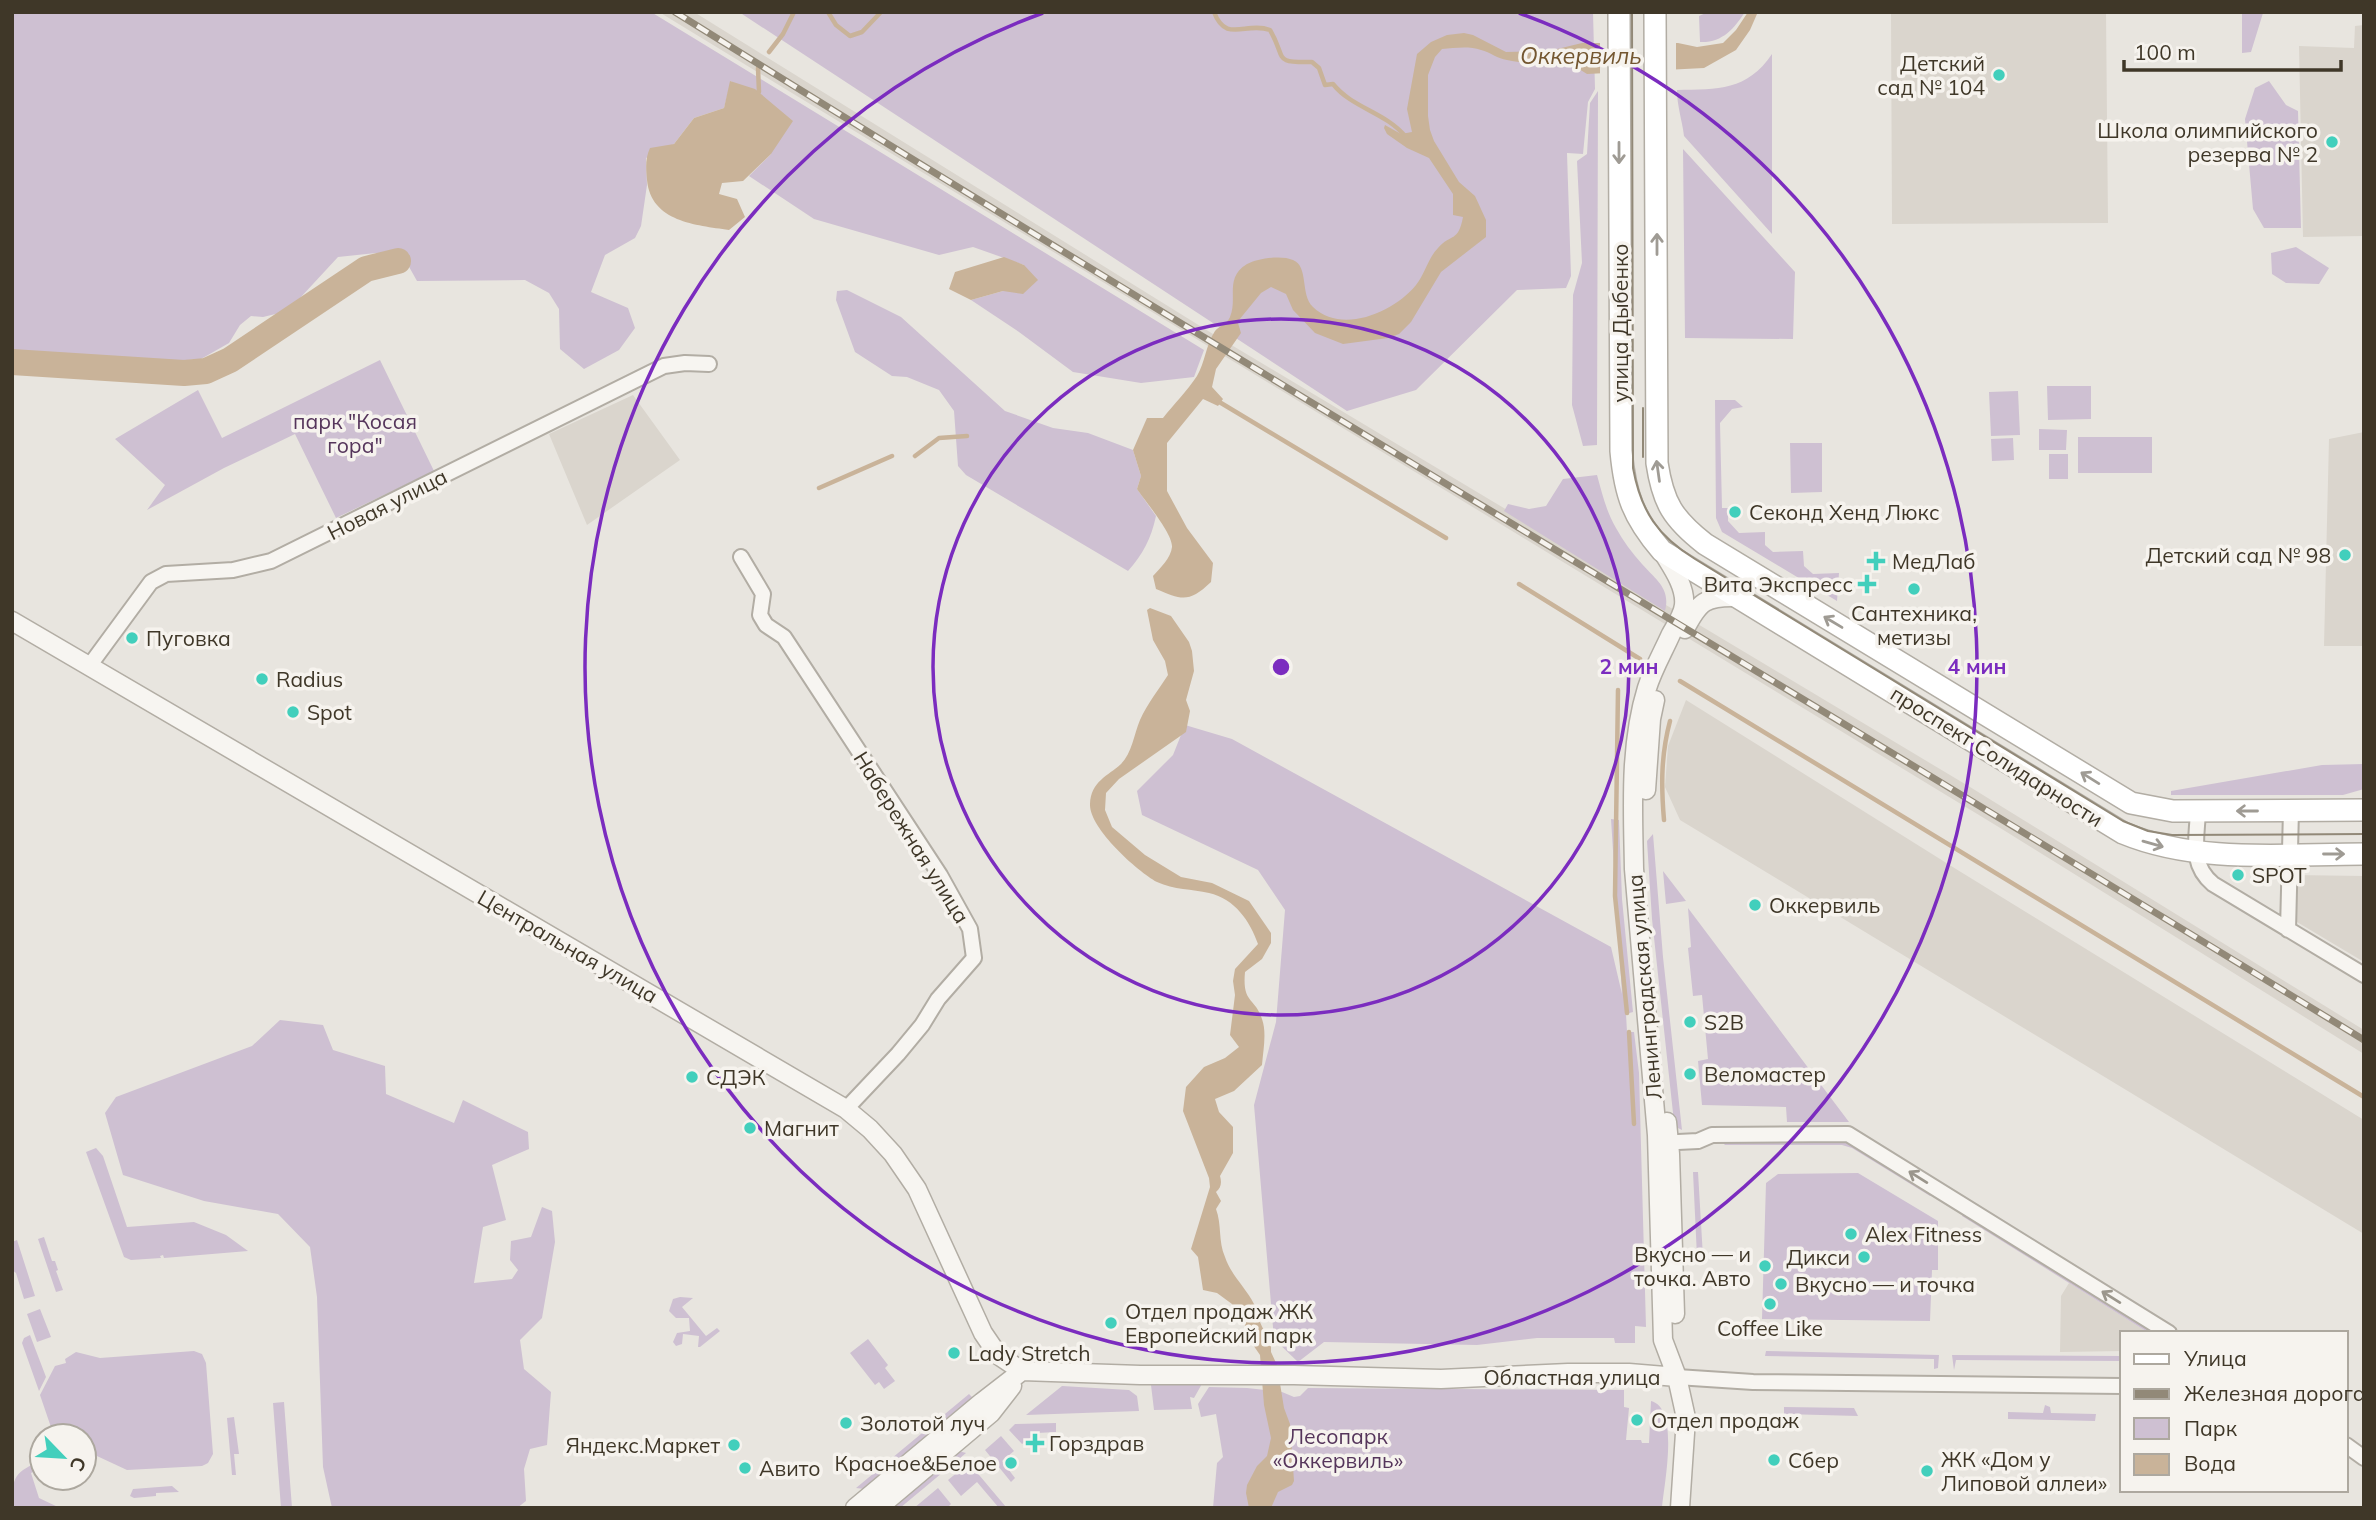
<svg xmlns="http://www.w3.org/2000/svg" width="2376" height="1520" font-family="Mulish,sans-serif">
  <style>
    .built { fill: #dad5cd }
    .green { fill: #cec0d2 }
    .water { fill: #c9b399 }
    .pier { fill: #e8e5df }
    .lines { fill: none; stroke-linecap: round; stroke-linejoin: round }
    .stream { stroke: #c9b399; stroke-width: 4.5 }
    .river { stroke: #c9b399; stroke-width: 26 }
    .minor-casing { stroke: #b2ada4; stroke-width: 18 }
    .tertiary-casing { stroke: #b2ada4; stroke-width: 21 }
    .secondary-casing { stroke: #b2ada4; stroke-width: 24 }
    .minor { stroke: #f7f5f1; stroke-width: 14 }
    .tertiary { stroke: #f7f5f1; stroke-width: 18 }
    .secondary { stroke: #fff; stroke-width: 21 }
    .tram { stroke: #928978; stroke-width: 2 }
    .rail-casing { stroke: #928978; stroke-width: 7 }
    .rail { stroke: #f6f3ee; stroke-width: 4.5; stroke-dasharray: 13; stroke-linecap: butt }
    .oneway { stroke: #9f9b94 }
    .oneway2 { stroke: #9b968c }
    .ring { fill: none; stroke: #7b2cbf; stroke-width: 3.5 }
    .poi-dot { fill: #42cfbc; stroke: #f6f3ee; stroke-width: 2.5 }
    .labels { text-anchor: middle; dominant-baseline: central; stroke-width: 7; stroke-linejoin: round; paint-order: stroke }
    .poi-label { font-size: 21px; fill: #3f3728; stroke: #f6f3ee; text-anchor: start }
    .street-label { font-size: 21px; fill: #3f3728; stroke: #f6f3ee }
    .park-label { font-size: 21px; fill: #55355b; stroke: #f6f3ee }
    .water-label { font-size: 23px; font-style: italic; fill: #745731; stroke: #f6f3ee }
    .centre { fill: #7b2cbf; stroke: #f6f3ee; stroke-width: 3.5 }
    .ring-label { font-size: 21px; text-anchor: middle; font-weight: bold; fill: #7b2cbf; stroke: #f6f3ee; stroke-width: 7; stroke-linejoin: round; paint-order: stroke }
  </style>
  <rect width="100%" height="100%" fill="#e8e5df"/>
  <path class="built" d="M659,12H694L1213,334L1970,787L2364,1030V1054L1997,826Z
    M1891,12H2106L2108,223L1892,224Z
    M2364,25V236L2303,237L2299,46L2354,48L2355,26Z
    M633,395L680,460L587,525L549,434Z
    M2364,432V646H2324L2329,439Z
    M1686,700L1956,869L2364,1120V1234L1680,820L1665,787L1668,746Z
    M2293,875L2364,876V962L2292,919Z
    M2069,1283L2149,1333H2122V1351L2060,1352L2061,1296Z"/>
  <path class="green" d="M12,12H651L1204,350L1194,377L1141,383L1073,372L1019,332L971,300L1003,291L1024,265L973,247L939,255L814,219L749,176L771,154L731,81L724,108L694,118L674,144L646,158L647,185L641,226L635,238L605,255L591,292L628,308L635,328L619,350L584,369L560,349L559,309L549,293L525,280L417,281L403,256L376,253L338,257L288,311L263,317L251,316L240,325L229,343L201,359L147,363L12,355Z
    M739,12H1593L1595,89L1588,102L1583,154L1567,153L1571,276L1566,288L1517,290L1416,390L1347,411Z
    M1708,12H1745C1734,29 1722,43 1700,42L1699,16Z
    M2242,12H2269L2263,13L2251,52L2242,53Z
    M1772,54V234L1684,136C1682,120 1677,106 1677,90C1718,89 1747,91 1772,54Z
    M2269,81L2286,105L2298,111L2301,228H2264L2253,209L2245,119L2255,88Z
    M1598,91L1597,445L1583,446L1572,405L1573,295L1582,263L1577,161L1587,154L1590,103Z
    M1683,149L1795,272L1793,339L1685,338Z
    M2296,247L2329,268L2319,284L2286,283L2272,274L2271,253Z
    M847,290L901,317L1005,411L1053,428L1088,433L1133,450L1141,476L1137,489L1156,516C1151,539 1143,554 1128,571L966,475L958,466L954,411L939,390L907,377L892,376L855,352L836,300L837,291Z
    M380,360L434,471L336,518L295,434L224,468L147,510L165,485L115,439L198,390L222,438Z
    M2047,386H2091V419L2048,420Z
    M2018,391L2020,435L1991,436L1989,392Z
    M1715,400H1735L1743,407L1732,409L1720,423L1722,508H1728V521L1739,533L1765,532V545L1773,552L1803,551L1804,566L1813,574L1839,573L1837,601L1722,532L1716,518Z
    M2039,429L2067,430L2066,450H2039Z
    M2078,437H2152V473H2078Z
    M2013,438L2014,460L1992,461L1991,439Z
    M1790,443H1822V492L1791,493Z
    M2049,454H2068V479H2049Z
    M1597,475C1602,493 1606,511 1616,528C1623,541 1632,553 1642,564C1655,579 1671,588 1665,611L1504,511L1508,504L1529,509L1546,506L1563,479Z
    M1185,725L1232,739L1611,947L1622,994L1611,819L1619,820L1622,899L1633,1012L1626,1014L1627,1032H1634L1639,1073L1646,1327L1635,1326V1343H1615L1614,1338H1537L1477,1345L1324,1342L1298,1362L1274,1339L1254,1105L1276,1022L1285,910L1258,870L1142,815L1137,791L1173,755Z
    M2364,764V789L2343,795H2171V791L2322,765Z
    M1653,834L1663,957L1682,1130L1678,1128L1674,1122L1652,919L1647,841Z
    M1663,871L1686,901L1666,904Z
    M1688,908L1849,1122H1787L1786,1107L1702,1105L1698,1061L1708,1059L1702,995L1693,996L1688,948L1691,947Z
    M280,1020L323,1025L333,1050L385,1066L386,1094L454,1123L463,1100L528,1132L529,1149L492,1165L506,1220L483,1227L474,1283L512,1279L518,1270L510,1260L511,1241L531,1237L542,1207L552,1211L555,1242L542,1318L520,1340L524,1369L551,1392L547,1445L530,1449L524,1469L526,1501L517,1508H332L323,1467L317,1297L310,1247L278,1214L204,1201L123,1175L105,1113L116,1097L252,1046Z
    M1842,1138L1933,1192L1930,1196L1852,1148L1842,1145H1725L1723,1143Z
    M96,1148L103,1156L127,1227L194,1222L226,1235L248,1251L164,1258L163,1255L160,1256L161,1258L131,1260L124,1257L86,1152Z
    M1693,1172H1698L1703,1257H1697Z
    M1858,1173L1938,1221V1270H1932L1930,1321L1762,1319L1766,1183L1778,1174Z
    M1965,1212L2158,1333H2149L1962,1216Z
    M44,1237L52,1261H55L58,1270L56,1271L63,1290L56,1292L38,1239Z
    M17,1240L35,1296L24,1299L16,1273L12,1270V1242Z
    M680,1297L693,1298L682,1307L706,1336L717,1328L720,1331L700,1347H698L699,1336L683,1334L682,1344L676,1346L673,1342L677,1333L690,1331L689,1318H676L669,1311L673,1299Z
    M40,1309L51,1337L37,1342L27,1314Z
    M30,1335L46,1377L39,1391L22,1343L24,1338Z
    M868,1339L888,1365L885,1368L895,1381L884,1389L879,1382L875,1385L850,1353Z
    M194,1351L202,1354L206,1363L213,1454L208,1463L202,1466L127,1470L84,1450V1436H54L40,1395L55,1366L66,1363L65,1359L76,1352L100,1358Z
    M1766,1351L1939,1355L1938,1368L1934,1369V1359L1765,1356Z
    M1952,1355L2122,1356V1361L1956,1360L1954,1370Z
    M1203,1382L1194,1398L1190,1397L1192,1409L1154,1410L1151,1385Z
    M1062,1386L1129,1390L1137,1396L1139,1411L1026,1415Z
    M1209,1387L1247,1388L1282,1392L1294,1397L1300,1396L1308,1388L1624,1390V1407L1629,1408L1626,1440H1641L1642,1443H1649L1651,1401C1680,1408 1664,1484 1662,1508H1213L1217,1463L1223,1457L1216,1414L1201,1417L1198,1404Z
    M969,1394L974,1399L864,1489L856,1488Z
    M284,1402L292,1508H281L273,1403Z
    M2045,1405L2050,1407L2051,1413L2096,1414L2095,1421L2008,1419V1412L2043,1413Z
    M1784,1407L1854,1408L1858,1416L1784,1414Z
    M234,1417L239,1454H234L236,1475H232L227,1418Z
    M1056,1423V1432L1037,1433L1022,1444L1009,1430L1015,1424Z
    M1001,1436L1014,1451L1002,1461L1015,1478L1011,1482L985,1450Z
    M959,1451L966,1453L900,1508H890Z
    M42,1461V1468L31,1473L39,1498L60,1508H18L12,1505C12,1477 15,1471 42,1461Z
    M969,1463L1006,1507V1508H999L977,1482L961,1496L948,1480Z
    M172,1486L179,1492L156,1493V1496L134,1498L130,1496L133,1489Z
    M938,1488L951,1504L947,1508H914Z"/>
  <path class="water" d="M1748,12L1757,14L1750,30L1736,50L1704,68L1587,74C1558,54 1538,67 1507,60C1498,59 1490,52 1481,50C1469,46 1455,48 1442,49L1435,57L1428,75V116L1430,130L1434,141L1459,182L1475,196L1486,220V237L1441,272L1411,322L1399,334L1388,338L1343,344L1315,333L1293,310L1286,294L1271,287L1261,293L1239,320L1238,323L1241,333L1216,369L1212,387L1223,399L1218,406L1203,399L1167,443V491L1187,528L1213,563L1211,582C1189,603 1182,600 1156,589L1153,576C1160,568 1171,558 1172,547C1173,534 1145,501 1137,489L1141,476L1133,450L1147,418H1163C1174,404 1187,391 1197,376C1205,363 1206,344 1215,331C1219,326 1227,324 1230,317C1238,298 1224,278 1247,264C1258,258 1282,255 1293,260C1309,266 1300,295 1313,307C1342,335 1394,312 1416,285C1425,274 1428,258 1438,248C1451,233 1458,243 1463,217L1453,215V194L1429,158L1407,148L1387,134L1384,128L1385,125L1401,134L1412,132L1407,109L1417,54L1431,42L1447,35L1464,33L1473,35L1506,52L1549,51L1582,43H1678L1697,47L1723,43L1736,30Z
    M730,81L755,89L793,121L771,154L743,181L722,183L719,194L737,199L745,217L729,230C696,225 651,222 647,180C646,168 645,159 650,148L674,144L694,118L724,108Z
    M1004,257L1024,265L1038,280L1023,294L1003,291L971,300L949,289L955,272Z
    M1150,608L1171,616L1189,642L1192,651L1194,671L1186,700L1190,711L1186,732L1119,779L1106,793L1105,810L1112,827L1145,855L1181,877L1212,883L1249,901L1271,933V943L1262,959L1245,972C1242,1004 1255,997 1262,1019C1267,1033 1263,1051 1262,1065L1234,1091L1215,1099L1219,1112L1233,1127V1153L1220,1176C1222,1183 1221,1188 1216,1192L1221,1201L1216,1209C1222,1225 1218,1241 1225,1257C1231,1275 1246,1288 1254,1304C1260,1318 1259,1328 1271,1337V1352L1277,1365L1284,1408L1290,1424L1294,1481L1292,1485L1278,1492L1271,1508H1249L1246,1493L1247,1485L1257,1466L1267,1456L1271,1438L1264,1405L1260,1355L1249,1339L1243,1319L1232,1304L1217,1293L1203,1290L1198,1257L1191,1249L1210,1187L1209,1178L1183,1111L1186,1087L1204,1067L1225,1058L1239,1047L1230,1035L1235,995L1233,981L1235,969L1258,944C1250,921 1235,899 1209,893C1192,889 1174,890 1157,882C1137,871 1089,828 1090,804C1091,781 1108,776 1121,764C1132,753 1134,734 1140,720C1147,704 1159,689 1168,675L1165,661L1153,640L1147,610Z"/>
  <path class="pier" d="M1676,39V73L1600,77V40Z"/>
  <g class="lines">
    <path class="stream" d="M828,12L836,25L850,36L862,32L881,12
      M1214,12C1226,44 1246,21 1270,30C1287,59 1272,63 1312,62L1319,68L1325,85L1333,84C1352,108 1385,112 1405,136
      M769,52L783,34L794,12
      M758,68L759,92
      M1216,400L1446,538
      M915,456L939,438L967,436
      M819,488L892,456
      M1519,584L1640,659
      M1680,681L2364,1097
      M1618,690L1615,896L1627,1013
      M1664,820C1661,785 1661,755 1670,721
      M1629,1032L1634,1124"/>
    <path class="river" d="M12,362L184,373L206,371L230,360L366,269L398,261"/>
    <defs>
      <path id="minor" d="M741,557L763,594L760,615L766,625L784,637L940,875L970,929L974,958L938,999L922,1025L898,1054L846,1109
        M90,665L151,582L166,574L233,570L271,561L664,366L685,363L709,364
        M2198,811C2197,839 2189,864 2213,884L2364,975
        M2288,930L2291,810
        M1658,1143L1698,1141L1712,1135L1848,1134L2169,1333
        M1677,1377L1753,1382L2122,1386
        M2346,1445L2364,1458"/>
      <path id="tertiary" d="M1662,551C1671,566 1686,586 1684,605C1683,615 1676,625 1671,634C1663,652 1653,669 1647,688C1629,746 1633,809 1634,869L1657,1135L1663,1340L1677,1377L1686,1418L1680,1508
        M12,621L846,1109L870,1129L893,1154L917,1189L983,1333L998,1355L1022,1371
        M1685,629C1699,602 1705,596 1737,597
        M1646,790L1651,719L1655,700
        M1667,1122L1670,1154L1675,1314
        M1022,1371L1140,1375H1294L1441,1379L1568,1373H1629L1677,1377
        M855,1508L982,1402L1022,1371
        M878,1508L991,1413L1012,1386"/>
      <path id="secondary" d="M1619,12L1621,451C1625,495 1633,517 1662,551L2123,833C2198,864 2284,854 2364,854
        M1655,12L1657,463C1663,503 1673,519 1705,544L2131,803L2173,811L2364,810"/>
    </defs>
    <use href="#minor" class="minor-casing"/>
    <use href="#tertiary" class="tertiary-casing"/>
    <use href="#secondary" class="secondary-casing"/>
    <use href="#minor" class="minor"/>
    <use href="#tertiary" class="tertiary"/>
    <use href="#secondary" class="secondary"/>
    <path class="tram" d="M1632,12L1633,468C1641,512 1658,536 1695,559L2123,821L2148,831L2172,835L2364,834
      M1643,408V457"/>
    <defs>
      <path id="rail" d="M675,12C1234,361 1802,695 2364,1040"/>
    </defs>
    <use href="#rail" class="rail-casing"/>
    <use href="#rail" class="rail"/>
  </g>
  <defs><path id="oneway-shaft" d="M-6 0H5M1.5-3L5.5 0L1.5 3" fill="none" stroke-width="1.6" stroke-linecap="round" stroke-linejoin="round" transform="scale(1.75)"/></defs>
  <g class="oneway">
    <use href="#oneway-shaft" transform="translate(1619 153) rotate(90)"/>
    <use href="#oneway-shaft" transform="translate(1657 244) rotate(-90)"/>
    <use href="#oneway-shaft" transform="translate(1658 471) rotate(-98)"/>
    <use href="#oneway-shaft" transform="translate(1833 622) rotate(-149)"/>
    <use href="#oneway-shaft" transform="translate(2090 778) rotate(-148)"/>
    <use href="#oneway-shaft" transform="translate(2247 811) rotate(180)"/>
    <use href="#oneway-shaft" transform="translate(2153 844) rotate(16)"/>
    <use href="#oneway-shaft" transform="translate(2334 854)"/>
  </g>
  <g class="oneway2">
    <use href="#oneway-shaft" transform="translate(1918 1177) rotate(-148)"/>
    <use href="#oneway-shaft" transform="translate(2111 1297) rotate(-148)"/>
  </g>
  <g class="ring">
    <circle cx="1281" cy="667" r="348"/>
    <path d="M1519 13A696 696 0 1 1 1043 13"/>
  </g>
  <g class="poi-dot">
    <circle cx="1999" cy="75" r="7"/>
    <circle cx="2332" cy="142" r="7"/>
    <circle cx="1735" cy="512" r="7"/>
    <circle cx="2345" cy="555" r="7"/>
    <path d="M1872.5 550.5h7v7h7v7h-7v7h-7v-7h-7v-7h7z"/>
    <path d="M1863.5 573.5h7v7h7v7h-7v7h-7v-7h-7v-7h7z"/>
    <circle cx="1914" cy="589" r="7"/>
    <circle cx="132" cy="638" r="7"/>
    <circle cx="262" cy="679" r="7"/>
    <circle cx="293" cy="712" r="7"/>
    <circle cx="2238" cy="875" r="7"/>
    <circle cx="1755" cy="905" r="7"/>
    <circle cx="1690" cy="1022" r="7"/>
    <circle cx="1690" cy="1074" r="7"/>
    <circle cx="692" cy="1077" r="7"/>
    <circle cx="750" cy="1128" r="7"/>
    <circle cx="1851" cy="1234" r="7"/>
    <circle cx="1864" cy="1257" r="7"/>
    <circle cx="1765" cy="1266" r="7"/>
    <circle cx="1781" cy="1284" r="7"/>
    <circle cx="1770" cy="1304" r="7"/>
    <circle cx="1111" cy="1323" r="7"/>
    <circle cx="954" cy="1353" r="7"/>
    <circle cx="1637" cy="1420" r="7"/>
    <circle cx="846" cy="1423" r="7"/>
    <path d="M1031.5 1432.5h7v7h7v7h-7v7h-7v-7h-7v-7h7z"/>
    <circle cx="734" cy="1445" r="7"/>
    <circle cx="1774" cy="1460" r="7"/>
    <circle cx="1011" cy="1463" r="7"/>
    <circle cx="745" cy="1468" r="7"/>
    <circle cx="1927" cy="1471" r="7"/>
  </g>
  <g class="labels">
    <g class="poi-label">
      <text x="1985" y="63" text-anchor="end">Детский<tspan x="1985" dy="24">сад № 104</tspan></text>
      <text x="2318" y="130" text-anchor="end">Школа олимпийского<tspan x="2318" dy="24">резерва № 2</tspan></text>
      <text x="1749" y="512">Секонд Хенд Люкс</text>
      <text x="2331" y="555" text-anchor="end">Детский сад № 98</text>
      <text x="1892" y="561">МедЛаб</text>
      <text x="1853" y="584" text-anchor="end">Вита Экспресс</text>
      <text x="1914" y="613" text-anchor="middle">Сантехника,<tspan x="1914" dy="24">метизы</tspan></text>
      <text x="146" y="638">Пуговка</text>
      <text x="276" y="679">Radius</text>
      <text x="307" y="712">Spot</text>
      <text x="2252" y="875">SPOT</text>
      <text x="1769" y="905">Оккервиль</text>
      <text x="1704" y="1022">S2B</text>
      <text x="1704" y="1074">Веломастер</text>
      <text x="706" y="1077">СДЭК</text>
      <text x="764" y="1128">Магнит</text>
      <text x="1865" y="1234">Alex Fitness</text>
      <text x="1751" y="1254" text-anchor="end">Вкусно — и<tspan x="1751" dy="24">точка. Авто</tspan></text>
      <text x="1850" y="1257" text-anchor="end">Дикси</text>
      <text x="1795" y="1284">Вкусно — и точка</text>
      <text x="1125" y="1311">Отдел продаж ЖК<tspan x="1125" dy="24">Европейский парк</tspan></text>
      <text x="1770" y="1328" text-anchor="middle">Coffee Like</text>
      <text x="968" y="1353">Lady Stretch</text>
      <text x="1651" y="1420">Отдел продаж</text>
      <text x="860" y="1423">Золотой луч</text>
      <text x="1049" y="1443">Горздрав</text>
      <text x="720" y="1445" text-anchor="end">Яндекс.Маркет</text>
      <text x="1941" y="1459">ЖК «Дом у<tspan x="1941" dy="24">Липовой аллеи»</tspan></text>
      <text x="1788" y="1460">Сбер</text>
      <text x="997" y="1463" text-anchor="end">Красное&amp;Белое</text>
      <text x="759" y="1468">Авито</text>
    </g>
    <g class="street-label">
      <text transform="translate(1620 323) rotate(-90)">улица Дыбенко</text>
      <text transform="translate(387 504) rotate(-27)">Новая улица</text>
      <text transform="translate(1997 756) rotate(32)">проспект Солидарности</text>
      <text transform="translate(912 837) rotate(58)">Набережная улица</text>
      <text transform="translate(568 946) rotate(30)">Центральная улица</text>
      <text transform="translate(1644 987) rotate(-95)">Ленинградская улица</text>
      <text x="1572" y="1377">Областная улица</text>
    </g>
    <g class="park-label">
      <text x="355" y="421">парк "Косая<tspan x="355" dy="24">гора"</tspan></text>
      <text x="1338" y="1436">Лесопарк<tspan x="1338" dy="24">«Оккервиль»</tspan></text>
    </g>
    <g class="water-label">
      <text x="1581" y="55">Оккервиль</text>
    </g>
  </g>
  <circle cx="1281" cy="667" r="10" class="centre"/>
  <g class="ring-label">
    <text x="1629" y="674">2 мин</text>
    <text x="1977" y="674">4 мин</text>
  </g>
  <rect width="2376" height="1520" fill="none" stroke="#3f3728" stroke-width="28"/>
  <rect x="2120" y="1331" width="228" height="161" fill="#f6f3ee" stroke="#ada89f" stroke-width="2"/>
  <rect x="2134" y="1354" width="35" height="10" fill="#ffffff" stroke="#ada89f" stroke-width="2"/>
  <text x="2184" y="1366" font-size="21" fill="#3f3728">Улица</text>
  <rect x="2134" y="1389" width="35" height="10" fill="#928978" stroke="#ada89f" stroke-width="2"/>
  <text x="2184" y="1401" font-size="21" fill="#3f3728">Железная дорога</text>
  <rect x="2134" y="1418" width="35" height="21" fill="#cec0d2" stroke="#ada89f" stroke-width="2"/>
  <text x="2184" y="1436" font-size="21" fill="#3f3728">Парк</text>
  <rect x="2134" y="1454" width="35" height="21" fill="#c9b399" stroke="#ada89f" stroke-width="2"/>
  <text x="2184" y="1471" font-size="21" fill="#3f3728">Вода</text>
  <g transform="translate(63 1457) rotate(115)"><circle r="33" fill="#f6f3ee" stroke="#ada89f" stroke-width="2"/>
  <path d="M0-5L12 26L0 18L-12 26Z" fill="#42cfbc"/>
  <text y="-10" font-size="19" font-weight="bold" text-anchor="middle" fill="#3f3728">С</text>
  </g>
  <path d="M2124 60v10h217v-10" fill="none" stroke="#3f3728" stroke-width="3.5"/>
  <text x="2134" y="60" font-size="21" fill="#3f3728" stroke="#f6f3ee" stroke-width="5" paint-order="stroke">100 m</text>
</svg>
